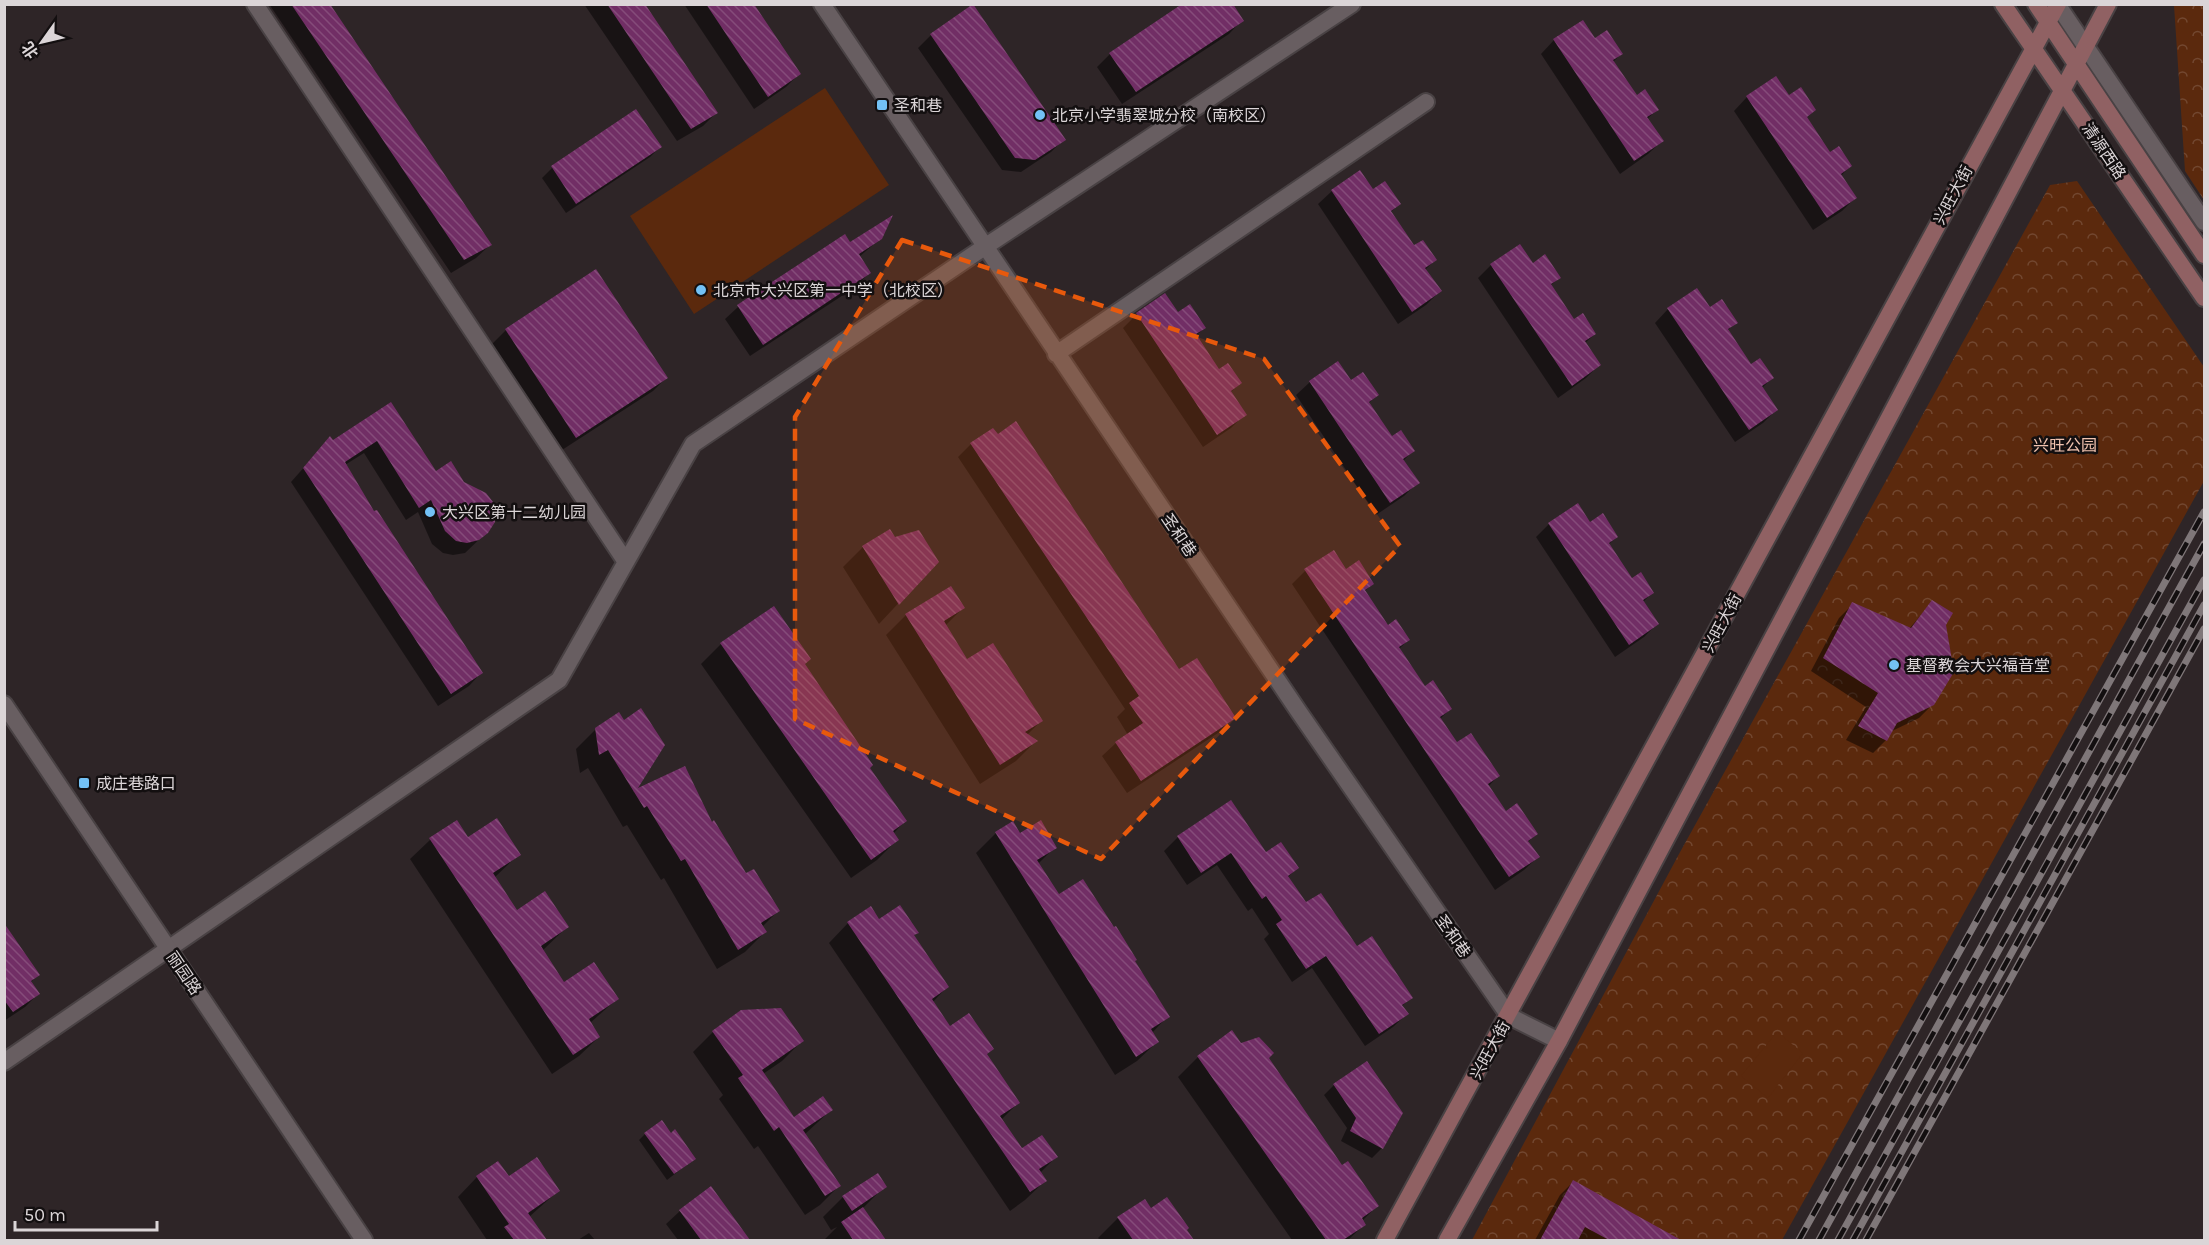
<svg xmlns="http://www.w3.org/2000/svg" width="2209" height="1245" font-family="Karla,'Noto Sans SC',sans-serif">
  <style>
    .park { fill: url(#park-crowns) }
    .garden { fill: #5b290d }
    .shadow { fill: #0007 }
    .building { fill: url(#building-back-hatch) }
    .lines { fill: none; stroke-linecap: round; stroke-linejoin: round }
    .minor-casing { stroke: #494244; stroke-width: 20 }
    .tertiary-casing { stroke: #494244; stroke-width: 20 }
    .secondary-casing { stroke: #494244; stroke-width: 20 }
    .minor { stroke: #685e61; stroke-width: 16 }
    .tertiary { stroke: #685e61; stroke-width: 16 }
    .secondary { stroke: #906163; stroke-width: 16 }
    .rail-casing { stroke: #7f7779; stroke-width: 7 }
    .rail { stroke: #130f10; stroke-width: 4.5; stroke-dasharray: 14; stroke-linecap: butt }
    .marked { fill: #e8590c; fill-opacity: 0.2; stroke: #e8590c; stroke-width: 4.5; stroke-dasharray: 12 8; stroke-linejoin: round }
    .poi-dot { fill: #73c1f5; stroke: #130f10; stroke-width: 2 }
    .labels { text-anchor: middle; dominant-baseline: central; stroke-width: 5; stroke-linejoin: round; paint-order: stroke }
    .poi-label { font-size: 16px; fill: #dbd5d7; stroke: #130f10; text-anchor: start }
    .street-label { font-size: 16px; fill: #dbd5d7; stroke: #130f10 }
    .park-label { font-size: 16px; fill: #f1c3af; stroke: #130f10 }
  </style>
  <defs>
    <pattern id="park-crowns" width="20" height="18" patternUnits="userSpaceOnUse" patternTransform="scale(1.5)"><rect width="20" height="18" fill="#5b290d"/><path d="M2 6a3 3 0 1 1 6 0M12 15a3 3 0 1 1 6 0" fill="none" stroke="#724730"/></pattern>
    <pattern id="building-back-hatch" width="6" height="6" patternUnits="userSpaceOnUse" patternTransform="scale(1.5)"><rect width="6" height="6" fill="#712e65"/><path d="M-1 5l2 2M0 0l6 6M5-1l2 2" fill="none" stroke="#854b7a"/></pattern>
  </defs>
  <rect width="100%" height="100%" fill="#2e2527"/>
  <path class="park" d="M2174,5H2204V200L2185,171Z
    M2077,181L2204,367V481L1782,1240H1472L1679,854L2050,185Z"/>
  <path class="garden" d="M825,88L889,185L694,314L630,216Z
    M1777,1032L1803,1053L1768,1098L1741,1076Z"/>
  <path class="shadow" d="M269,4H329L490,245L476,258L451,273Z
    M584,4H643L716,113L703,126L677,141Z
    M684,4H752L799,74L786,87L754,109Z
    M973,7L1064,139L1051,152L1021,172L1002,170L918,48L931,35Z
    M1242,20L1229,34L1122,104L1097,67L1110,54Z
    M1582,22L1595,40L1621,54L1613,62L1636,97L1657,110L1647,119L1662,141L1648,154L1620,174L1541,54L1554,40Z
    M1747,97H1788L1815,110L1806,118L1830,154L1850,166L1841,176L1855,198L1842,211L1813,230L1734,111Z
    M660,147L650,157L566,213L542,178L552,168Z
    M1360,172L1372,191L1399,204L1391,212L1414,248L1435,260L1425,270L1440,291L1426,305L1398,324L1318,204L1332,191Z
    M845,236L850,244L881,238L859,257L869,273L857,286L750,356L725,319L738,307Z
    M1491,265H1532L1559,278L1550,286L1574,321L1595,334L1585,343L1599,365L1586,378L1558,398L1478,278Z
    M596,271L666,378L653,391L562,450L492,344L506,330Z
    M1165,295L1177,314L1204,328L1196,336L1219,371L1240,383L1230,393L1245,414L1231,428L1203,447L1123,328L1137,314Z
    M1668,309H1709L1736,322L1727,331L1751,366L1772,378L1762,388L1776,410L1763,423L1735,442L1655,323Z
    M1310,382H1351L1377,395L1369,403L1392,438L1413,451L1403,461L1418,482L1404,496L1376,515L1296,395Z
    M390,404L435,473L487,532L465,553L453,555L443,553L432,544L418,512L406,520L364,453L345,465L373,513L481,673L469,686L438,706L291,482L330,438L332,442Z
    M971,444L1179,671L1234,717L1221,731L1127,793L1102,756L1116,743L1128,735L1117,717L1125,709L958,457Z
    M1549,524H1590L1617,537L1608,545L1631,580L1652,593L1643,602L1657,624L1644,637L1615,657L1536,537Z
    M894,539L937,562L879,624L843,567L863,547Z
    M1333,552L1346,571L1372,584L1364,592L1387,627L1408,640L1399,649L1425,688L1450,709L1440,719L1457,744L1498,776L1488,787L1505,813L1536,834L1528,842L1538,857L1524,870L1495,890L1292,584L1305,571Z
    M1932,602L1933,704L1919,718L1890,732L1886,740L1873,753L1846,740L1866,707L1811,671L1839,618L1853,604L1909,629Z
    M963,608L945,626L967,661L1041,721L1027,735L1036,741L1016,761L980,784L886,635L906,615Z
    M721,644L804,665L868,768L905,821L893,834L897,840L877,860L851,878L701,664Z
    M623,722L663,745L633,792L684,768L711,824L746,875L778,911L762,927L765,932L745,952L717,969L664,878L661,880L627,825L623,827L588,768L580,773L576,749L596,729Z
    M1230,802L1265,854L1297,868L1288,877L1306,905L1411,997L1402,1006L1407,1014L1393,1027L1365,1046L1312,968L1292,982L1264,939L1269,934L1252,908L1248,911L1217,865L1187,885L1164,851L1178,837Z
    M996,833L1020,835L1055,847L1038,864L1059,896L1134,961L1168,1016L1152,1033L1157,1042L1137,1061L1115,1075L976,853Z
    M468,839L519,854L494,878L516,912L567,927L542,951L564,984L617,999L590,1023L599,1037L579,1056L552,1074L410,859L430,840Z
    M879,921L913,936L947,987L932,1003L949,1028L986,1055L1018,1103L1001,1120L1022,1150L1056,1157L1040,1173L1045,1181L1025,1200L1010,1211L829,943L848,923Z
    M4,929L38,975L31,982L38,994L25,1007L4,1021Z
    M713,1032L802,1041L782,1061L763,1074L794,1119L831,1110L804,1135L839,1186L820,1205L805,1215L758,1146L754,1149L719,1099L723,1095L693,1052Z
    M1240,1045L1267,1058L1341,1167L1377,1206L1362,1221L1364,1225L1348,1240H1292L1178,1077L1198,1057Z
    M1334,1085L1382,1148L1372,1158L1341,1141L1347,1128L1324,1095Z
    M645,1134L694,1159L667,1180L639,1140Z
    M877,1175L885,1186L862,1209L884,1240H824L837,1227L831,1230L823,1217L843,1197Z
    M477,1177L508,1178L558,1191L529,1217L545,1240H487L458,1197Z
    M1573,1182L1677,1240H1535L1560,1195Z
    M711,1189L748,1240H678L666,1224L680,1211Z
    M1167,1199L1193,1240H1100L1098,1238L1118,1218L1151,1210Z
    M589,1233L595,1240H578Z"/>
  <path class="building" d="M291,4H330L492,245L464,260Z
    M607,4H645L718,113L691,129Z
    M706,4H754L801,74L768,97Z
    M973,4L1066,140L1035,160L1015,158L930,34Z
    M1182,4H1233L1244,21L1136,92L1109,53Z
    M1583,20L1595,38L1607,30L1623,54L1613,60L1637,95L1645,89L1659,110L1647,117L1664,141L1634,161L1553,39Z
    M1776,76L1789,95L1801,87L1816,110L1807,117L1830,152L1839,146L1852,166L1841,174L1857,198L1827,218L1746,96Z
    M636,109L662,147L576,204L551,166Z
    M1360,170L1373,189L1385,181L1401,204L1391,211L1414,245L1423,240L1437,260L1425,268L1442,291L1412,312L1331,190Z
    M893,215L882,239L859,254L871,273L763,345L737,305L845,234L850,242Z
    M1520,244L1533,263L1545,254L1561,278L1551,284L1574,319L1583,313L1596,334L1585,341L1601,365L1572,386L1490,264Z
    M596,269L668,378L576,438L505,329Z
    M1697,288L1710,307L1722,299L1738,323L1728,329L1751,364L1760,358L1774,378L1762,386L1778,410L1749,430L1667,308Z
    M1165,293L1178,312L1190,304L1206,328L1196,334L1219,369L1228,363L1242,383L1231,391L1247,415L1217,435L1136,313Z
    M1338,361L1351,380L1363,372L1379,395L1369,402L1392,436L1401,430L1415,451L1403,459L1420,483L1390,503L1309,381Z
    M391,402L436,471L451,461L464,482L486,493L493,502L495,522L488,533L479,540L467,543L456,541L445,531L431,500L419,508L377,441L345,462L374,511L377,510L483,673L451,694L303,468L330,436L333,440Z
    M1016,421L1179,669L1197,658L1236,718L1141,781L1115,742L1143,723L1129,703L1139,696L970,443L993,428L998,434Z
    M1578,503L1590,522L1603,513L1618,537L1609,543L1632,578L1641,572L1654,593L1643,600L1659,624L1629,645L1548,523Z
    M890,529L895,537L919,530L939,562L899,605L862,546Z
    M1334,550L1346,569L1359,560L1374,584L1365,590L1388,625L1396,619L1410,640L1399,647L1425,686L1433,680L1452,709L1440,717L1457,742L1471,733L1500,776L1488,784L1506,811L1517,803L1538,834L1528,841L1540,857L1509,877L1304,569Z
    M951,586L965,608L944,621L967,659L993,643L1043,721L1025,732L1038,741L1000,765L905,614Z
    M1932,600L1953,613L1946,625L1954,672L1934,705L1897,723L1887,741L1858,726L1878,693L1823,658L1852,602L1911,628Z
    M774,606L811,659L805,664L873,765L870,768L907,821L893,831L899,840L871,860L720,643Z
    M641,708L665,745L638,788L685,766L712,822L714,820L746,873L754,869L780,911L761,923L767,932L738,950L685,859L681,861L647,806L644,808L608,750L599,755L595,728L619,712L624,720Z
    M1231,800L1266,852L1281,842L1299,868L1288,876L1306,902L1321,893L1357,946L1372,936L1413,998L1402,1005L1409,1014L1379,1034L1326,956L1306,969L1276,924L1282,920L1266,896L1262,899L1231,853L1201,873L1177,836Z
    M497,818L521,855L493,873L517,910L545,891L569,927L541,946L564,982L594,962L619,999L589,1019L600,1037L573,1055L429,838L457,820L468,837Z
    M1041,820L1057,848L1037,860L1059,894L1083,879L1114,927L1116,926L1137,960L1135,961L1170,1017L1151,1029L1159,1042L1136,1057L995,832L1013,821L1020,833Z
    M900,905L919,933L914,935L949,987L932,999L950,1026L969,1013L994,1049L987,1054L1020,1103L1000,1116L1022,1148L1042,1135L1058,1157L1039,1169L1047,1181L1030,1192L847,922L871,906L879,919Z
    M4,923L40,975L31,981L40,994L13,1012L4,1000Z
    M781,1008L804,1041L762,1070L794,1117L823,1096L833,1110L803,1130L841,1186L825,1196L779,1127L774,1131L738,1078L743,1075L712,1031L741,1010Z
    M1232,1030L1241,1043L1259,1037L1274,1053L1269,1058L1342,1165L1348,1161L1379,1206L1362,1218L1366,1225L1343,1240H1326L1197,1056Z
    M1367,1061L1403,1113L1383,1149L1350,1131L1356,1118L1333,1084Z
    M662,1120L671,1133L675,1129L696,1159L674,1174L644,1133Z
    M537,1157L560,1191L528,1213L547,1240H514L504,1227L509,1224L476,1176L498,1161L509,1176Z
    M878,1173L887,1187L852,1211L842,1196Z
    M1573,1180L1681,1240H1609L1585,1227L1578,1240H1540Z
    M711,1186L750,1240H701L679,1210Z
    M1167,1197L1189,1228L1187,1230L1194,1240H1133L1117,1217L1145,1199L1151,1208Z
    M863,1207L886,1240H853L841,1222Z"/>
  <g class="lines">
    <defs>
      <path id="minor" d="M255,4L626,562
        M822,4L1299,712L1509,1016L1559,1041
        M2057,4L2204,222
        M1056,354L1426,102
        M4,1062L559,680L693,444L986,246L1352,4"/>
      <path id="tertiary" d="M4,704L364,1240"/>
      <path id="secondary" d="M2003,4L2204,298
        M2036,4L2204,255
        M1385,1240L2058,4
        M1447,1240L1559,1041L2108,4"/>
    </defs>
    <use href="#minor" class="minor-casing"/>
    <use href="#tertiary" class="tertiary-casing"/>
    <use href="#secondary" class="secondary-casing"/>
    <use href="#minor" class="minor"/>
    <use href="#tertiary" class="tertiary"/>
    <use href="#secondary" class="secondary"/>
    <defs>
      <path id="rail" d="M1799,1240L2204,512
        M1819,1240L2204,544
        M1838,1240L2204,580
        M1853,1240L2204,605
        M1866,1240L2204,629"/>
    </defs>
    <use href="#rail" class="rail-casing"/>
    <use href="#rail" class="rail"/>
  </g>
  <path class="marked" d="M902,240L1264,359L1400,546L1101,859L795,719V417Z"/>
  <g class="poi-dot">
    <rect x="876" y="99" width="12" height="12" rx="3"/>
    <circle cx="1040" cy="115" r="6"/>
    <circle cx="701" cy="290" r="6"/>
    <circle cx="430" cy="512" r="6"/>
    <circle cx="1894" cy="665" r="6"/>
    <rect x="78" y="777" width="12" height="12" rx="3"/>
  </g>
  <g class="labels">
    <g class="poi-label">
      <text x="894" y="105">圣和巷</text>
      <text x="1052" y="115">北京小学翡翠城分校（南校区）</text>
      <text x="713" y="290">北京市大兴区第一中学（北校区）</text>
      <text x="442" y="512">大兴区第十二幼儿园</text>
      <text x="1906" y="665">基督教会大兴福音堂</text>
      <text x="96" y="783">成庄巷路口</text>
    </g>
    <g class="street-label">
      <text transform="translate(2104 151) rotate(56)">清源西路</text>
      <text transform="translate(1953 195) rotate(-62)">兴旺大街</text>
      <text transform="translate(1179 535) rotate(56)">圣和巷</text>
      <text transform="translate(1722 623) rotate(-62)">兴旺大街</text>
      <text transform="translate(1453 936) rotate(55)">圣和巷</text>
      <text transform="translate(184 973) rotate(56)">丽园路</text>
      <text transform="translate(1490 1050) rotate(-61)">兴旺大街</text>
    </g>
    <g class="park-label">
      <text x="2065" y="445">兴旺公园</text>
    </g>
  </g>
  <rect width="2209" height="1245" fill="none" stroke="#dbd5d7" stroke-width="12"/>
  <g transform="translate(42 42) rotate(236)" stroke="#130f10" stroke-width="4.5" paint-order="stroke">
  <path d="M0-4.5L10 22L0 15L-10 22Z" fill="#dbd5d7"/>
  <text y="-9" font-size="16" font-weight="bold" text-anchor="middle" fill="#dbd5d7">北</text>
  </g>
  <path d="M15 1221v9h142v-9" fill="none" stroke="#dbd5d7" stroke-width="3"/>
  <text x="24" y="1221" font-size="18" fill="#dbd5d7" stroke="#130f10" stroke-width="4.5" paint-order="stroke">50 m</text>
</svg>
